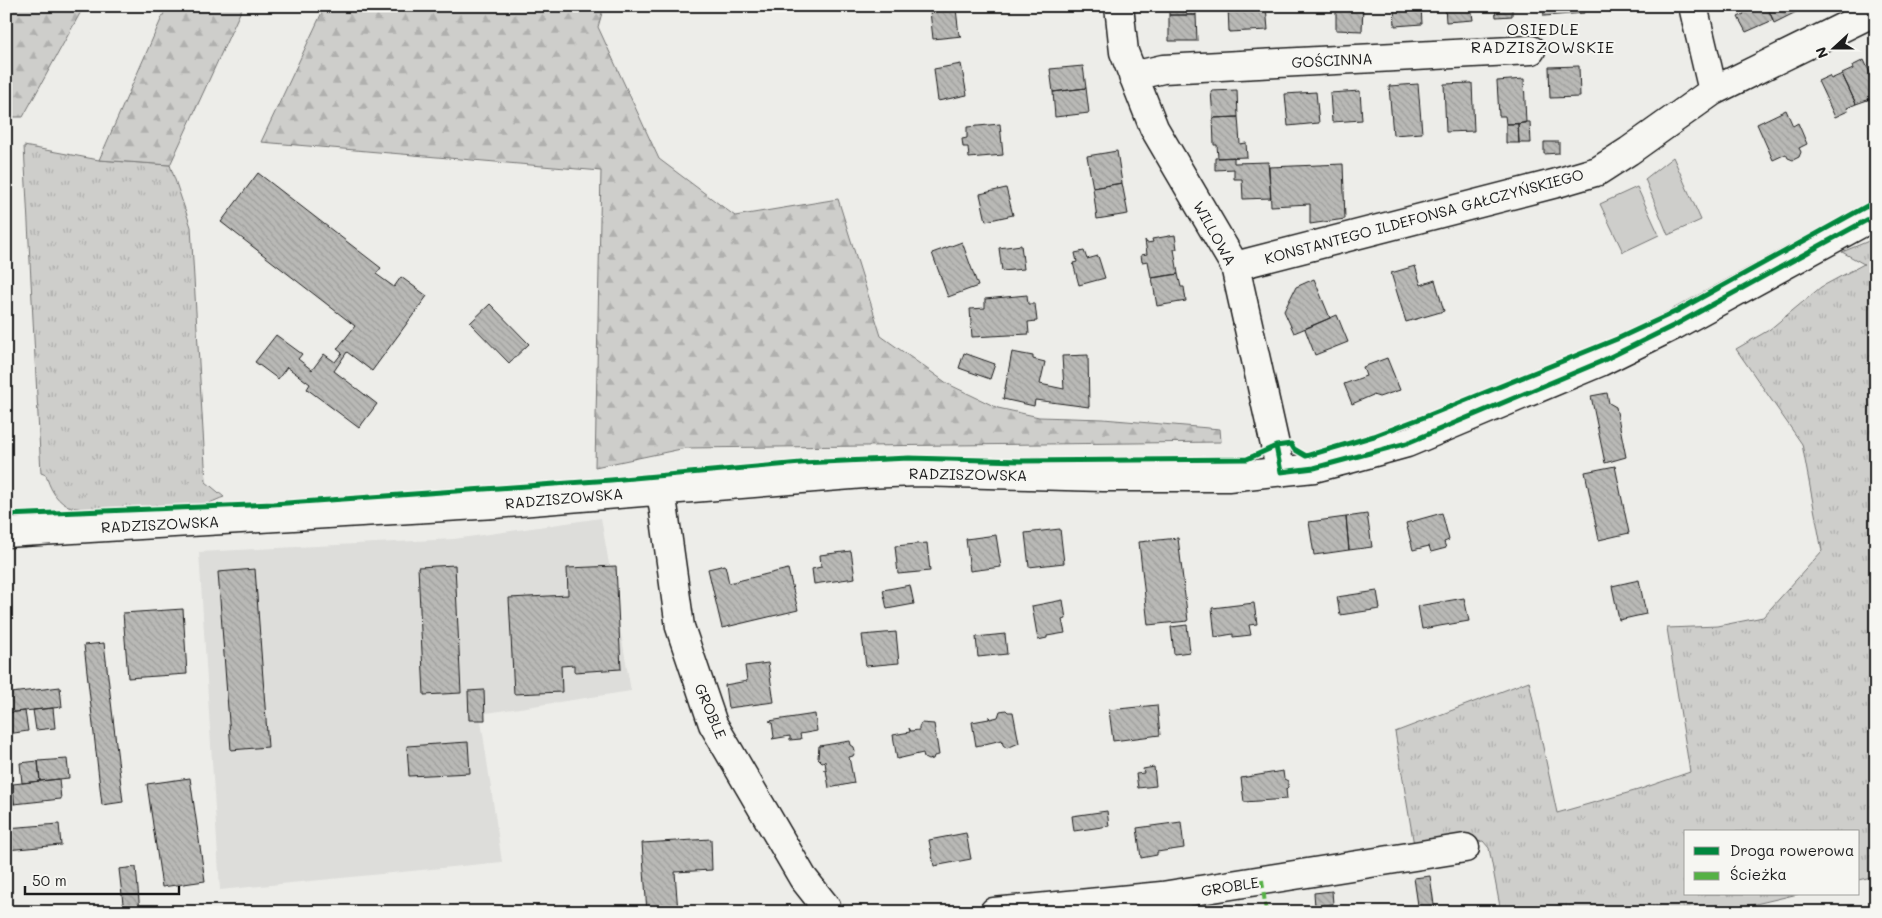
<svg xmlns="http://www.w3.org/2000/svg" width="1882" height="918" font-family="Mali,sans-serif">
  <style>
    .built { fill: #ddddda }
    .grass { fill: url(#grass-tufts); stroke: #757574 }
    .forest { fill: url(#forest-firs); stroke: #757574 }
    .park { fill: #cececb; stroke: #757574 }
    .building { fill: url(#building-back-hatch); stroke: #1c1c1c }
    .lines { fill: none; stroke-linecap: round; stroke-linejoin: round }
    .minor-casing { stroke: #1c1c1c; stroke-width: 31 }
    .minor { stroke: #f6f6f2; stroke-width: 28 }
    .quiet { stroke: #55b145; stroke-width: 4; stroke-dasharray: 8 4; stroke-linecap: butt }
    .cycleway-casing { stroke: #f6f6f2; stroke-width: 8 }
    .cycleway { stroke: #00873e; stroke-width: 5 }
    .labels { text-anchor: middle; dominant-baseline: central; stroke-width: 4; stroke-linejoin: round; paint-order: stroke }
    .street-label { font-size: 15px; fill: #1c1c1c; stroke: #f6f6f2 }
    .neighbourhood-label { font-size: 16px; letter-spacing: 1px; fill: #1c1c1c; stroke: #f6f6f2 }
  </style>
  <defs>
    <pattern id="grass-tufts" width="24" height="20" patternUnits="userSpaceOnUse" patternTransform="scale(1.25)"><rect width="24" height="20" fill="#cececb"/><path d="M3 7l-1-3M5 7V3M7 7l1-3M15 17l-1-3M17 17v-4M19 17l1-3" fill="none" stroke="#b0b0ae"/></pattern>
    <pattern id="forest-firs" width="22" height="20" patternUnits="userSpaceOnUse" patternTransform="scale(1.25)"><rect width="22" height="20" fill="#cececb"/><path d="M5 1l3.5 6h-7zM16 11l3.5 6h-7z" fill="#b0b0ae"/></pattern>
    <pattern id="building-back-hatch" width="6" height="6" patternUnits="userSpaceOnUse" patternTransform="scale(1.25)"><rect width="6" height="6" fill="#b9b9b6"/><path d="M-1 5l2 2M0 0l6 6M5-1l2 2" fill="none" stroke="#9e9e9c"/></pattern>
  </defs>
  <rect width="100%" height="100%" fill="#edede9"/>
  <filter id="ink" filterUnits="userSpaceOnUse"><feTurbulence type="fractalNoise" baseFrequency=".02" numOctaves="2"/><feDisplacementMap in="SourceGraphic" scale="10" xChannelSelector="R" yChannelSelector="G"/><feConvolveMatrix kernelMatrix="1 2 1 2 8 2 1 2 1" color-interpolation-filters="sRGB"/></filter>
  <g filter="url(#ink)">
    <path class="built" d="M601,518L631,691L480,714L502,862L220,890L199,552L454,539Z"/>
    <path class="grass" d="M24,146L99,160L170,165L191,227L206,482L224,497C215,500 205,506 196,507C175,510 82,514 66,505C55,499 49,486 46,475L41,473Z
      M1876,238V764L1874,769L1876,778V876L1858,880V832H1686V894H1798L1722,912H1501L1489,848L1483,841L1415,851L1395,732L1529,681L1557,813L1638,790L1690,772L1667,628L1718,626L1763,617L1822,551L1802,444L1736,349L1769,330L1821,287L1864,264L1842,252Z"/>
    <path class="forest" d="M6,6H84L23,117H6Z
      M167,6H243L170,165L99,160Z
      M325,6H604L598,27L659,159L735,216L838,199L881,336L948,384L998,408L1039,417L1103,419L1220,429L1221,442L686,448L595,467L601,171L261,142Z"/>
    <path class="park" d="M1673,157L1701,220L1668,235L1645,179Z
      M1637,187L1659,235L1623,252L1600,204Z"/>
    <path class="building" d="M1169,6H1196V15H1169Z
      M1228,6H1266L1268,30L1229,32Z
      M1336,6H1363L1362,31L1336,30Z
      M1394,6H1421L1422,24L1395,26Z
      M1445,6H1471L1473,20L1446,22Z
      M1495,6H1522L1523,8L1512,9V16L1496,17Z
      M1543,6H1583L1584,13L1544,16Z
      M1740,6H1767L1773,20L1746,32L1738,17L1744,14Z
      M1767,6H1801L1802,9L1774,23Z
      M959,8L956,9L959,35L962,36L933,39L930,11Z
      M1169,15H1196L1197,41H1169Z
      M1864,60L1876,86V97L1856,104L1842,74L1853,69L1852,66Z
      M961,64L967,95L938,101L934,69Z
      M1083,66L1086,88L1053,92L1050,69Z
      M1579,66L1580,97L1550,98L1549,67Z
      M1842,74L1856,104L1847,108L1848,111L1835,117L1818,81L1829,76L1831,79Z
      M1524,79L1526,123L1506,124L1505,116H1499L1497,81Z
      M1472,83L1474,131L1446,132L1444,84Z
      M1418,84L1422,133L1393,135L1389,86Z
      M1086,88L1089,113L1055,117L1053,92Z
      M1237,90L1238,117L1213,118L1211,91Z
      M1360,91L1362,120L1332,122L1330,93Z
      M1316,92L1319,123L1288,126L1285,94Z
      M1786,110L1793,126L1798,123L1807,144L1799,148L1801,152L1799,157L1793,160L1788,158L1786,154L1773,160L1757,124Z
      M1238,117L1240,144L1246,143L1247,157L1218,158L1217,145H1214L1213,118Z
      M1526,122H1530L1531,143H1519L1518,124Z
      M1000,124L1003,155L969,158L968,147H963L962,139L967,138V127Z
      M1506,124H1518L1519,143H1506Z
      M1544,142H1559V153L1544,154Z
      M1117,151L1122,183L1093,188L1087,156Z
      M1234,157V163L1268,162L1271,198L1243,199L1242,179H1234V169L1215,170V158Z
      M1343,164L1345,219L1310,224V204L1271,206L1269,167Z
      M258,173L381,268L376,274L394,287L401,277L427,296L372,371L347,352L334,371L377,404L359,428L307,389L310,384L287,367L278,379L255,362L276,335L302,354L298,359L312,370L324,354L335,362L342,353L337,349L355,326L221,222Z
      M1122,183L1128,214L1097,219L1093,188Z
      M1006,188L1013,215L986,221L980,194Z
      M1175,235L1177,249H1174L1178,274L1151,278L1148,261L1142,262L1141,255L1147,254L1145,240L1147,243L1153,242L1152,239Z
      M962,242L978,286L948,297L932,253Z
      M1021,245L1024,269L1002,271L999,248Z
      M1084,251L1087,259L1098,256L1105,278L1079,285L1073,263L1077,262L1075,253Z
      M1415,266L1421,285L1435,280L1444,311L1406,322L1391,273Z
      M1178,274L1181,287H1184L1186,301L1157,306L1152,278Z
      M1314,279L1330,318L1294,333L1284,311L1296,287Z
      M1027,295L1028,304H1035L1037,321L1028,322L1029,334L972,337L970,309L985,308V299Z
      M490,304L529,344L509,363L470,323Z
      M1337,315L1348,342L1315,355L1305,329Z
      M1012,352L1033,356V359L1045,362L1040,384L1064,389L1062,356L1088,355L1089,407L1035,400L1034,406L1003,399Z
      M964,353L995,364L990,379L959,368Z
      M1387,358L1400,390L1379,397L1373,395L1352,404L1344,384L1366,376L1363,367Z
      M1607,393L1609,403L1616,407L1626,457L1605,463L1591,396Z
      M1615,466L1629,533L1599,540L1585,472Z
      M1442,513L1449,540L1444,542L1446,548L1431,552L1429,546L1413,550L1406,523Z
      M1367,514L1372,547L1349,550L1346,517Z
      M1346,517L1349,550L1314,555L1309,522Z
      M1060,529L1064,563L1029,567L1025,533Z
      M996,535L1001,567L970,571L966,539Z
      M1178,538L1188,621L1148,625L1139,542Z
      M927,543L930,571L898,574L895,546Z
      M851,551L855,578L814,584L812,569L821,567L820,555Z
      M455,565L461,693L424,695L418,567Z
      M725,565L729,583L788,569L798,610L722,628L708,569Z
      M616,566L621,669L574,672V665L561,666L562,692L514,694L509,598L568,595L567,568Z
      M255,569L268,747L231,750L218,572Z
      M1639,580L1646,614L1619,620L1612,586Z
      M910,585L914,604L887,609L883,590Z
      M1377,591L1380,609L1340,615L1337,597Z
      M1464,598L1469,621L1422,629L1418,606Z
      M1063,600L1066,619L1062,620L1065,633L1047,636V638L1038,640L1032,606Z
      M1254,603L1257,624L1249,625L1251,635L1233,637V634L1215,637L1212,608Z
      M183,609L187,674L128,678L123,613Z
      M1187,625L1190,652L1174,654L1171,627Z
      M896,632L899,663L866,666L862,635Z
      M1005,634L1007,654L978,657L976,637Z
      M104,643L123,802L102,805L84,645Z
      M768,663L774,702L728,708L725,685L747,681L745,666Z
      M60,687L62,707L6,713V703L11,693Z
      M484,690L485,720H469L468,691Z
      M1157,705L1160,735L1113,741L1109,710Z
      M53,708L55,728L36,730L33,710Z
      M1006,710L1008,712H1013L1019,743L1007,748L1003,745L1002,740L976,746L972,722L989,719V716L990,719L998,717L1000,711Z
      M25,711L28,731L7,734L6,713Z
      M815,714L817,731L800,734L801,739L790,740V736L772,739L774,737L772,722L769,721Z
      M921,723L934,724L939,755L934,756L933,759L928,760L924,758L923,753L897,759L893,735L910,732L909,728L911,731L919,730V727Z
      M850,741L851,745L854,747L855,752L853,756L849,757L854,783L829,788L826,770H823H826L825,761L822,762L818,758L819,746Z
      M468,742L470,773L409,776L407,746Z
      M67,759L69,778L40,781L38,761Z
      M38,761L40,781L22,783L20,763Z
      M1154,767L1156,786L1138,788L1136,774L1144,773L1143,769Z
      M1283,771L1284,779L1288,781V787L1286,789L1287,799L1244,802L1241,778Z
      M190,778L205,881L162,887L147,784Z
      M59,779L61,799L14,804L13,784Z
      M6,784H13L14,804H6Z
      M1107,811L1109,826L1074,831L1072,816Z
      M1181,822L1184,848L1157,852V855L1141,858L1137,828Z
      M59,824L61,845L6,850V828Z
      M966,833L971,859L934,866L929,840Z
      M711,839L712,870L675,872L678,912H647L642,843Z
      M136,867L140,912H124L119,869Z
      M1430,876L1435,912H1419L1414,878Z
      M1332,891L1333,904L1315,906L1314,893Z"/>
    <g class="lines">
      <defs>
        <path id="minor" d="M1119,6L1124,52L1154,128L1235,266L1281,472
          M1693,6L1713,91
          M1133,76L1163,69L1531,50
          M1235,266L1557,183L1598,171L1629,151L1713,91L1876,11
          M661,490L680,627L713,724L803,878L826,907L819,912
          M6,533L495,504L864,474L917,472L1103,477H1228L1314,468L1353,458L1407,443L1600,362L1675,325L1876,215
          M994,912L1162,896L1465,848"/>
      </defs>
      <use href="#minor" class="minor-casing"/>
      <use href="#minor" class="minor"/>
      <path class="quiet" d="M1262,880L1266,912"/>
      <defs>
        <path id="cycleway" d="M1276,446L1281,472L1314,468L1407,443L1600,362L1675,325L1876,215
          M6,515L273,504L611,480L801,463L909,458L1021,461L1247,459L1276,446L1291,444L1294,449L1306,456L1374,436L1427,416L1617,339L1677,311L1876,201"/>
      </defs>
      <use href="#cycleway" class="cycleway-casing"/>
      <use href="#cycleway" class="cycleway"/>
    </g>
  </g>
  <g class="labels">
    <g class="street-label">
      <text transform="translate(1332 60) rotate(-3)">GOŚCINNA</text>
      <text transform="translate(1424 216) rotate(-15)">KONSTANTEGO ILDEFONSA GAŁCZYŃSKIEGO</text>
      <text transform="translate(1215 233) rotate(61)">WILLOWA</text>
      <text transform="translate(968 474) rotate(1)">RADZISZOWSKA</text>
      <text transform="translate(564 498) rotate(-5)">RADZISZOWSKA</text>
      <text transform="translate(160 524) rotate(-3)">RADZISZOWSKA</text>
      <text transform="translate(711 711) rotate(67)">GROBLE</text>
      <text transform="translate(1230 886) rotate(-9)">GROBLE</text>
    </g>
    <g class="neighbourhood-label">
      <text x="1543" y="28">OSIEDLE<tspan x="1543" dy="18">RADZISZOWSKIE</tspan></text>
    </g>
  </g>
  <rect width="1882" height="918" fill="none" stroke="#f6f6f2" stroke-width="25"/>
  <rect x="12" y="12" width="1857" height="893" fill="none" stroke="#1c1c1c" stroke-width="2" filter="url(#ink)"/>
  <rect x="1684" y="830" width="175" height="65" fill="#f6f6f2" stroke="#9f9f9c"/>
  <rect x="1694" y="847" width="25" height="8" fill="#00873e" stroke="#9f9f9c"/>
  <text x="1730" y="856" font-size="15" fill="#1c1c1c">Droga rowerowa</text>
  <rect x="1694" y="872" width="25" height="8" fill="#55b145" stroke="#9f9f9c"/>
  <text x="1730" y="880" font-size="15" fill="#1c1c1c">Ścieżka</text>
  <g transform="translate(1834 48) rotate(249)" stroke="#f6f6f2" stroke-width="4" paint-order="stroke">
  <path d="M0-4L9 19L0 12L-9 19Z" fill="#1c1c1c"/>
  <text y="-8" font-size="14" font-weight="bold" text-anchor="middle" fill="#1c1c1c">N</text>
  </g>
  <path d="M25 886v8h154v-8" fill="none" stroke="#1c1c1c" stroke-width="2.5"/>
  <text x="32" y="886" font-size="15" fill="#1c1c1c" stroke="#f6f6f2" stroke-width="4" paint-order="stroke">50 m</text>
</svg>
